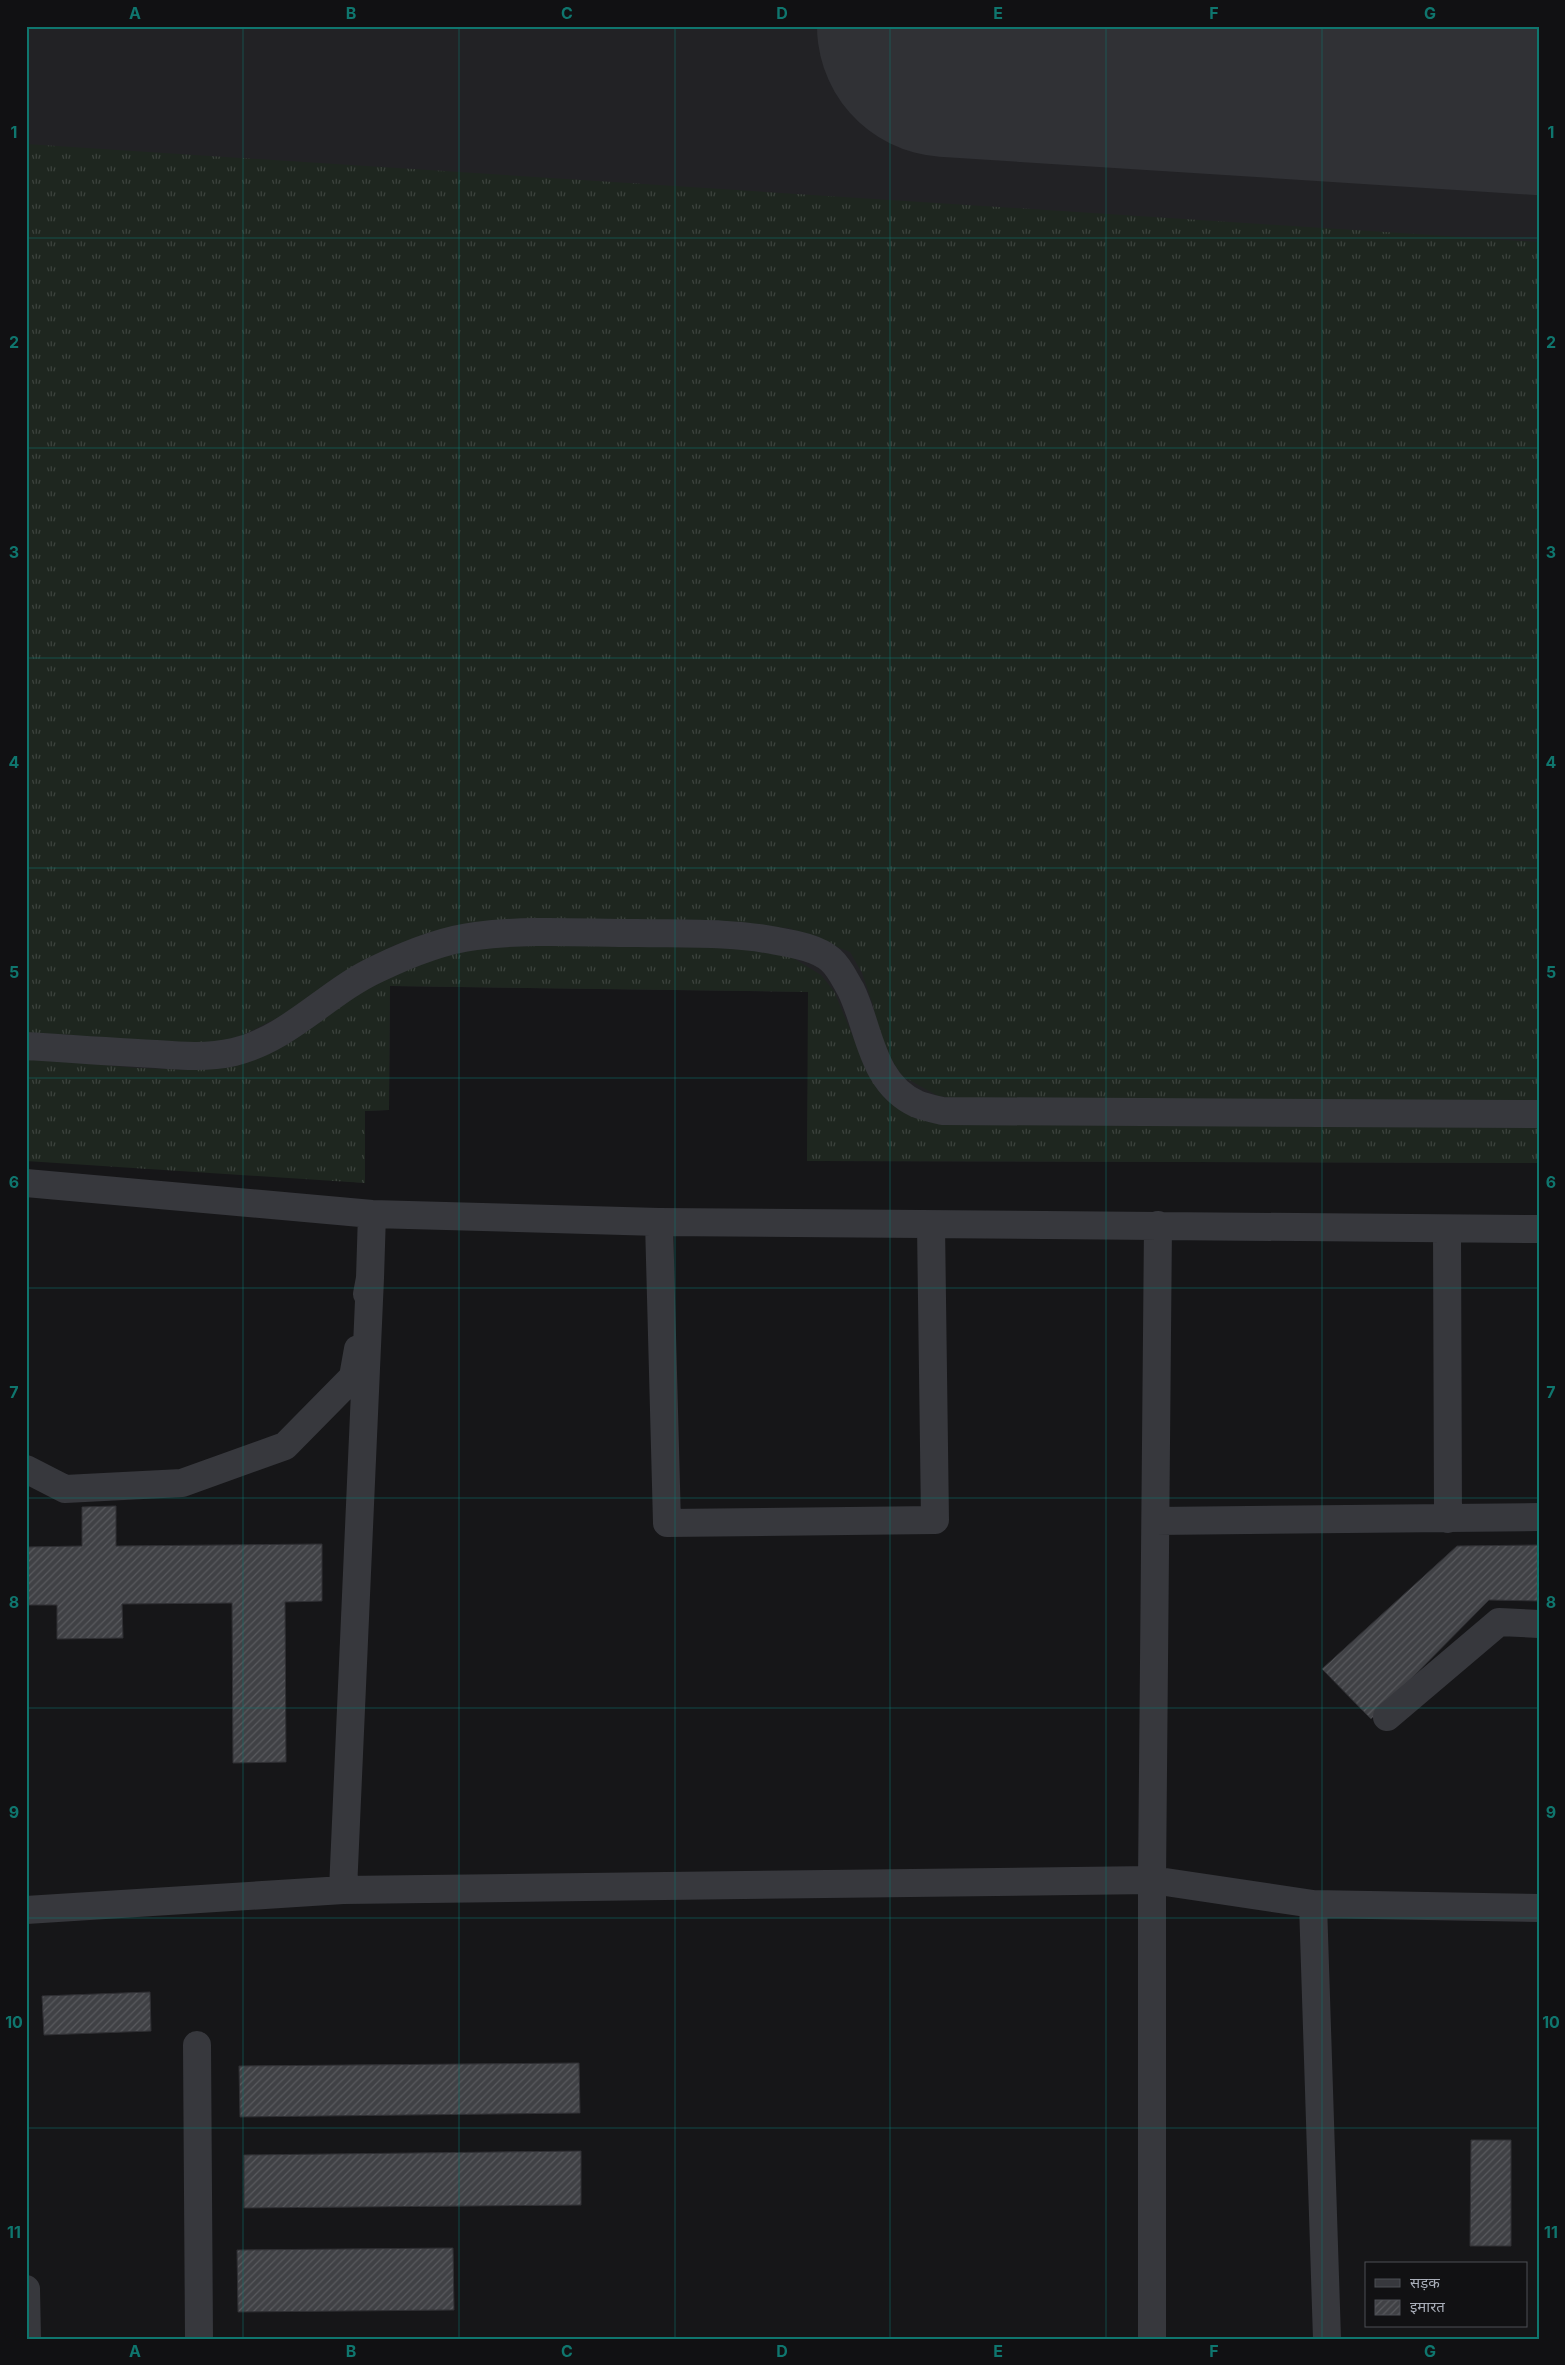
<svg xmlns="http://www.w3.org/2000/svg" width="1565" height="2365" font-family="Inter,'Noto Sans Devanagari',sans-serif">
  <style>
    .built { fill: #222225 }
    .grass { fill: url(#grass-tufts) }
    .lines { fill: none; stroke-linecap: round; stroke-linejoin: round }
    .runway { stroke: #303135; stroke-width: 262 }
    .building { fill: url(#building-hatch); stroke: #303034 }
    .minor { stroke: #37383d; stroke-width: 28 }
    .grid { fill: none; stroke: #0f766e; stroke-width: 1; stroke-opacity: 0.55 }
    .neatline { fill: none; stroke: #0f766e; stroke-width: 2 }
    .grid-label { font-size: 16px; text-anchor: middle; font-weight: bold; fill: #0f766e }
  </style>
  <defs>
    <pattern id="grass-tufts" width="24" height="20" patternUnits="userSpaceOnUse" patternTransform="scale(1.25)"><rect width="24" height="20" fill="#1e261f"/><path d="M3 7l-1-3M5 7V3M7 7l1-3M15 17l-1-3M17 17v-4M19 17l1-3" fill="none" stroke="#3c433d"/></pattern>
    <pattern id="building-hatch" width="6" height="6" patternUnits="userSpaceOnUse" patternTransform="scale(1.25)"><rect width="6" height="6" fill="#404145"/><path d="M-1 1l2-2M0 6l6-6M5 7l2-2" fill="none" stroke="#595a5e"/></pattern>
  </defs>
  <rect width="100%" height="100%" fill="#161618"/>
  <path class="built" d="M26,26H1539V1163L807,1161L809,992L390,986L389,1110L365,1111V1183L26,1154Z"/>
  <path class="grass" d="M26,144L1539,242V1102H987L938,1096L902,1076L883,1047L873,1005L862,973L850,952L789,928L682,923L466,924L395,945L343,974L289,1012L243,1035L209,1046L26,1037Z
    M581,940L745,949L790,956L821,975L834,991L859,1051L897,1108L1539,1121V1163L807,1161L808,992L390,986L389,1110L365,1111V1183L26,1161V1058L138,1068L191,1070L241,1062L387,973L440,955L492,944Z"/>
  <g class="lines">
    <path class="runway" d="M948,26L1539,64"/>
  </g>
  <path class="building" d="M116,1506V1546L322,1544V1601L285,1602L286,1762L233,1763L232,1603L122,1604L123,1638L57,1639V1605H26V1547L82,1546V1507Z
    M1539,1545V1601L1489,1600L1371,1719L1322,1669L1457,1546Z
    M150,1992L151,2031L44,2035L42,1996Z
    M579,2063L580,2113L240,2117L239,2066Z
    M1471,2140H1511V2246H1470Z
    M581,2151V2205L244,2208V2155Z
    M453,2248L454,2310L238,2312L237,2250Z"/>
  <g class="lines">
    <path class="minor" d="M26,1046C70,1049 113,1052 156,1054C182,1056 208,1058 234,1052C289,1039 327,992 377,969C408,954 442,940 476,936C529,929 584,933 637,933C683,934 732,932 777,941C794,944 818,948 831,960C840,968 845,980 851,990C870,1029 871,1083 917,1104C925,1107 934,1109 942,1111L1539,1114
      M26,1183L372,1214L659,1222L1539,1229
      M659,1222L667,1523L935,1520L931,1225
      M1447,1229L1448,1519
      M367,1294L370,1278L372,1214
      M26,1469L65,1489L182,1483L285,1446L353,1377L358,1349
      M1156,1521L1539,1517
      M1387,1717L1499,1622L1539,1624
      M343,1890L370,1278
      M1313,1904L1327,2339
      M26,1910L343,1890L1152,1880L1313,1904L1539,1908
      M197,2045L199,2339
      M26,2289L27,2339
      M1152,2339V1880L1158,1225"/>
  </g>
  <path class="grid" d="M243,26V2339M459,26V2339M675,26V2339M890,26V2339M1106,26V2339M1322,26V2339M26,238H1539M26,448H1539M26,658H1539M26,868H1539M26,1078H1539M26,1288H1539M26,1498H1539M26,1708H1539M26,1918H1539M26,2128H1539"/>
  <rect width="1565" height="2365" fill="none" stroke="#111113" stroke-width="55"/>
  <rect x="1365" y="2262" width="162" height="65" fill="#111113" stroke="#4d4f55"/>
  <rect x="1375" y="2279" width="25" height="8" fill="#37383d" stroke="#4d4f55"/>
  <text x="1410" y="2288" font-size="15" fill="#a8adb8">सड़क</text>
  <rect x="1375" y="2300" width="25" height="15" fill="url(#building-hatch)" stroke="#4d4f55"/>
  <text x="1410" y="2312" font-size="15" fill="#a8adb8">इमारत</text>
  <rect x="28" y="28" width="1510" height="2310" class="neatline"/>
  <g class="grid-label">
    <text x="135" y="19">A</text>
    <text x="351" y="19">B</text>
    <text x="567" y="19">C</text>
    <text x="782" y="19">D</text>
    <text x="998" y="19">E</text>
    <text x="1214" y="19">F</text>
    <text x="1430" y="19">G</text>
    <text x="14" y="138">1</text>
    <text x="1551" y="138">1</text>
    <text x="14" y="348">2</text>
    <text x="1551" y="348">2</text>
    <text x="14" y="558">3</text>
    <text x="1551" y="558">3</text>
    <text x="14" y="768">4</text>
    <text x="1551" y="768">4</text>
    <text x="14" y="978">5</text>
    <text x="1551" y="978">5</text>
    <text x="14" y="1188">6</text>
    <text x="1551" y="1188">6</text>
    <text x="14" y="1398">7</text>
    <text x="1551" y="1398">7</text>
    <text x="14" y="1608">8</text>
    <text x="1551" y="1608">8</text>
    <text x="14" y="1818">9</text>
    <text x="1551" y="1818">9</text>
    <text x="14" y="2028">10</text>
    <text x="1551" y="2028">10</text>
    <text x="14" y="2238">11</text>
    <text x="1551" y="2238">11</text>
    <text x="135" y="2357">A</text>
    <text x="351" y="2357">B</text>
    <text x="567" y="2357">C</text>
    <text x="782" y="2357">D</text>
    <text x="998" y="2357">E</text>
    <text x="1214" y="2357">F</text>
    <text x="1430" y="2357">G</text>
  </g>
</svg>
